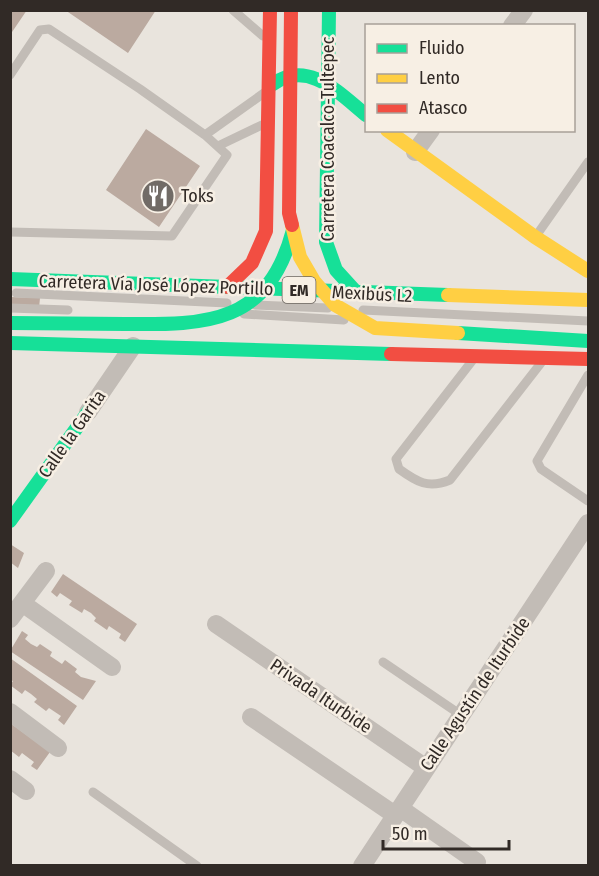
<svg xmlns="http://www.w3.org/2000/svg" width="599" height="876" font-family="'Fira Sans Condensed',sans-serif">
  <style>
    .building { fill: #bbaaa0 }
    .lines { fill: none; stroke-linecap: round; stroke-linejoin: round }
    .lane { stroke: #c2bcb6; stroke-width: 9 }
    .street { stroke: #c2bcb6; stroke-width: 18 }
    .fast { stroke: #16e098; stroke-width: 14 }
    .slow { stroke: #ffcf43; stroke-width: 14 }
    .jam { stroke: #f24e42; stroke-width: 14 }
    .fast-bridge { stroke: #16e098; stroke-width: 14 }
    .slow-bridge { stroke: #ffcf43; stroke-width: 14 }
    .jam-bridge { stroke: #f24e42; stroke-width: 14 }
    .labels { text-anchor: middle; dominant-baseline: central; stroke-width: 5; stroke-linejoin: round; paint-order: stroke }
    .shield { fill: #f7efe4; stroke: #6c655f; stroke-width: 1.5 }
    .shield-label { font-size: 16px; font-weight: bold; fill: #312a26 }
    .street-label { font-size: 18px; fill: #312a26; stroke: #f7efe4 }
    .poi-label { font-size: 18px; fill: #312a26; stroke: #f7efe4; text-anchor: start }
  </style>
  <rect width="100%" height="100%" fill="#e9e4dd"/>
  <path class="building" d="M10,10H27L10,35Z
    M65,10H156L128,53Z
    M146,129L200,166L159,227L106,190Z
    M10,297L40,298L39,308L10,307Z
    M10,544L24,553L18,568L10,562Z
    M63,574L137,624L125,642L119,638L121,634L109,626L107,630L94,621L96,618L91,613L84,609L82,613L69,605L72,601L60,593L57,597L51,592Z
    M22,631L28,635L25,639L31,644L37,647L40,644L52,652L50,656L62,664L65,660L77,669L75,672L81,677L96,681L83,700L10,651Z
    M10,658L77,706L64,725L58,720L61,716L49,708L46,711L34,702L37,699L31,694L25,690L22,694L10,685L13,681L10,680Z
    M10,723L50,752L37,770L31,766L34,762L22,753L19,757L10,750Z"/>
  <g class="lines">
    <path class="lane" d="M233,10L263,36
      M10,75L40,30L49,29L140,89L205,135L227,155L172,236L10,232
      M205,135L264,93
      M218,146L264,124
      M536,236L588,162
      M16,293L227,303
      M255,305L328,308
      M10,308L68,310
      M363,310L588,321
      M244,314L344,320
      M472,361L396,459L399,469C417,482 428,489 450,480L541,363
      M588,375L537,461L541,469L588,501
      M383,662L461,715
      M93,792L197,866"/>
    <path class="street" d="M512,26L524,10
      M415,152L431,130
      M88,412L133,346
      M22,603L112,667
      M10,619L46,571
      M216,624L426,768
      M10,712L58,748
      M251,717L395,815
      M10,779L26,791
      M400,808L477,862
      M362,866L588,523"/>
    <path class="fast" d="M329,10L326,242L336,270L356,292
      M273,84C308,59 339,93 366,115
      M10,279L448,295
      M10,343L391,354
      M10,521L88,412"/>
    <path class="slow" d="M387,130L535,237L588,271
      M448,295L588,300"/>
    <path class="jam" d="M227,287L252,263L266,231L270,10
      M391,354L588,359"/>
    <path class="fast-bridge" d="M10,323C48,323 86,324 125,324C208,325 268,324 293,230
      M458,333L588,341"/>
    <path class="slow-bridge" d="M292,225L300,257L314,281L335,305L375,328L458,333"/>
    <path class="jam-bridge" d="M291,10L289,213L292,225"/>
  </g>
  <defs>
    <symbol id="restaurant-disc" viewBox="-11 -11 22 22"><circle r="9.5" fill="#716b66" stroke="#f7efe4"/><path d="M-5-6h1v4h1v-4h1v4h1v-4h1v5L-1.5 .5V6h-2V.5L-5-1ZM5-6V6H3V1.5H1.5Q1.5-4 5-6Z" fill="#fff"/></symbol>
  </defs>
  <g fill-rule="evenodd">
    <use href="#restaurant-disc" x="139" y="177" width="38" height="38"/>
  </g>
  <g class="labels">
    <rect class="shield" x="282.5" y="277" width="33" height="26" rx="4.5"/>
    <g class="shield-label">
      <text x="299" y="290">EM</text>
    </g>
    <g class="street-label">
      <text transform="translate(328 139) rotate(-90)">Carretera Coacalco-Tultepec</text>
      <text transform="translate(156 285) rotate(2)">Carretera Vía José López Portillo</text>
      <text transform="translate(372 294) rotate(3)">Mexibús L2</text>
      <text transform="translate(72 434) rotate(-55)">Calle la Garita</text>
      <text transform="translate(475 694) rotate(-56)">Calle Agustín de Iturbide</text>
      <text transform="translate(321 696) rotate(34)">Privada Iturbide</text>
    </g>
    <g class="poi-label">
      <text x="181" y="196">Toks</text>
    </g>
  </g>
  <rect width="599" height="876" fill="none" stroke="#312a26" stroke-width="24"/>
  <rect x="365" y="24" width="210" height="108" fill="#f7efe4" stroke="#a8a098" stroke-width="1.5"/>
  <rect x="377" y="44" width="30" height="9" fill="#16e098" stroke="#a8a098" stroke-width="1.5"/>
  <text x="419" y="54" font-size="18" fill="#312a26">Fluido</text>
  <rect x="377" y="74" width="30" height="9" fill="#ffcf43" stroke="#a8a098" stroke-width="1.5"/>
  <text x="419" y="84" font-size="18" fill="#312a26">Lento</text>
  <rect x="377" y="104" width="30" height="9" fill="#f24e42" stroke="#a8a098" stroke-width="1.5"/>
  <text x="419" y="114" font-size="18" fill="#312a26">Atasco</text>
  <path d="M383 840v9h126v-9" fill="none" stroke="#312a26" stroke-width="3"/>
  <text x="392" y="840" font-size="18" fill="#312a26" stroke="#f7efe4" stroke-width="4.5" paint-order="stroke">50 m</text>
</svg>
